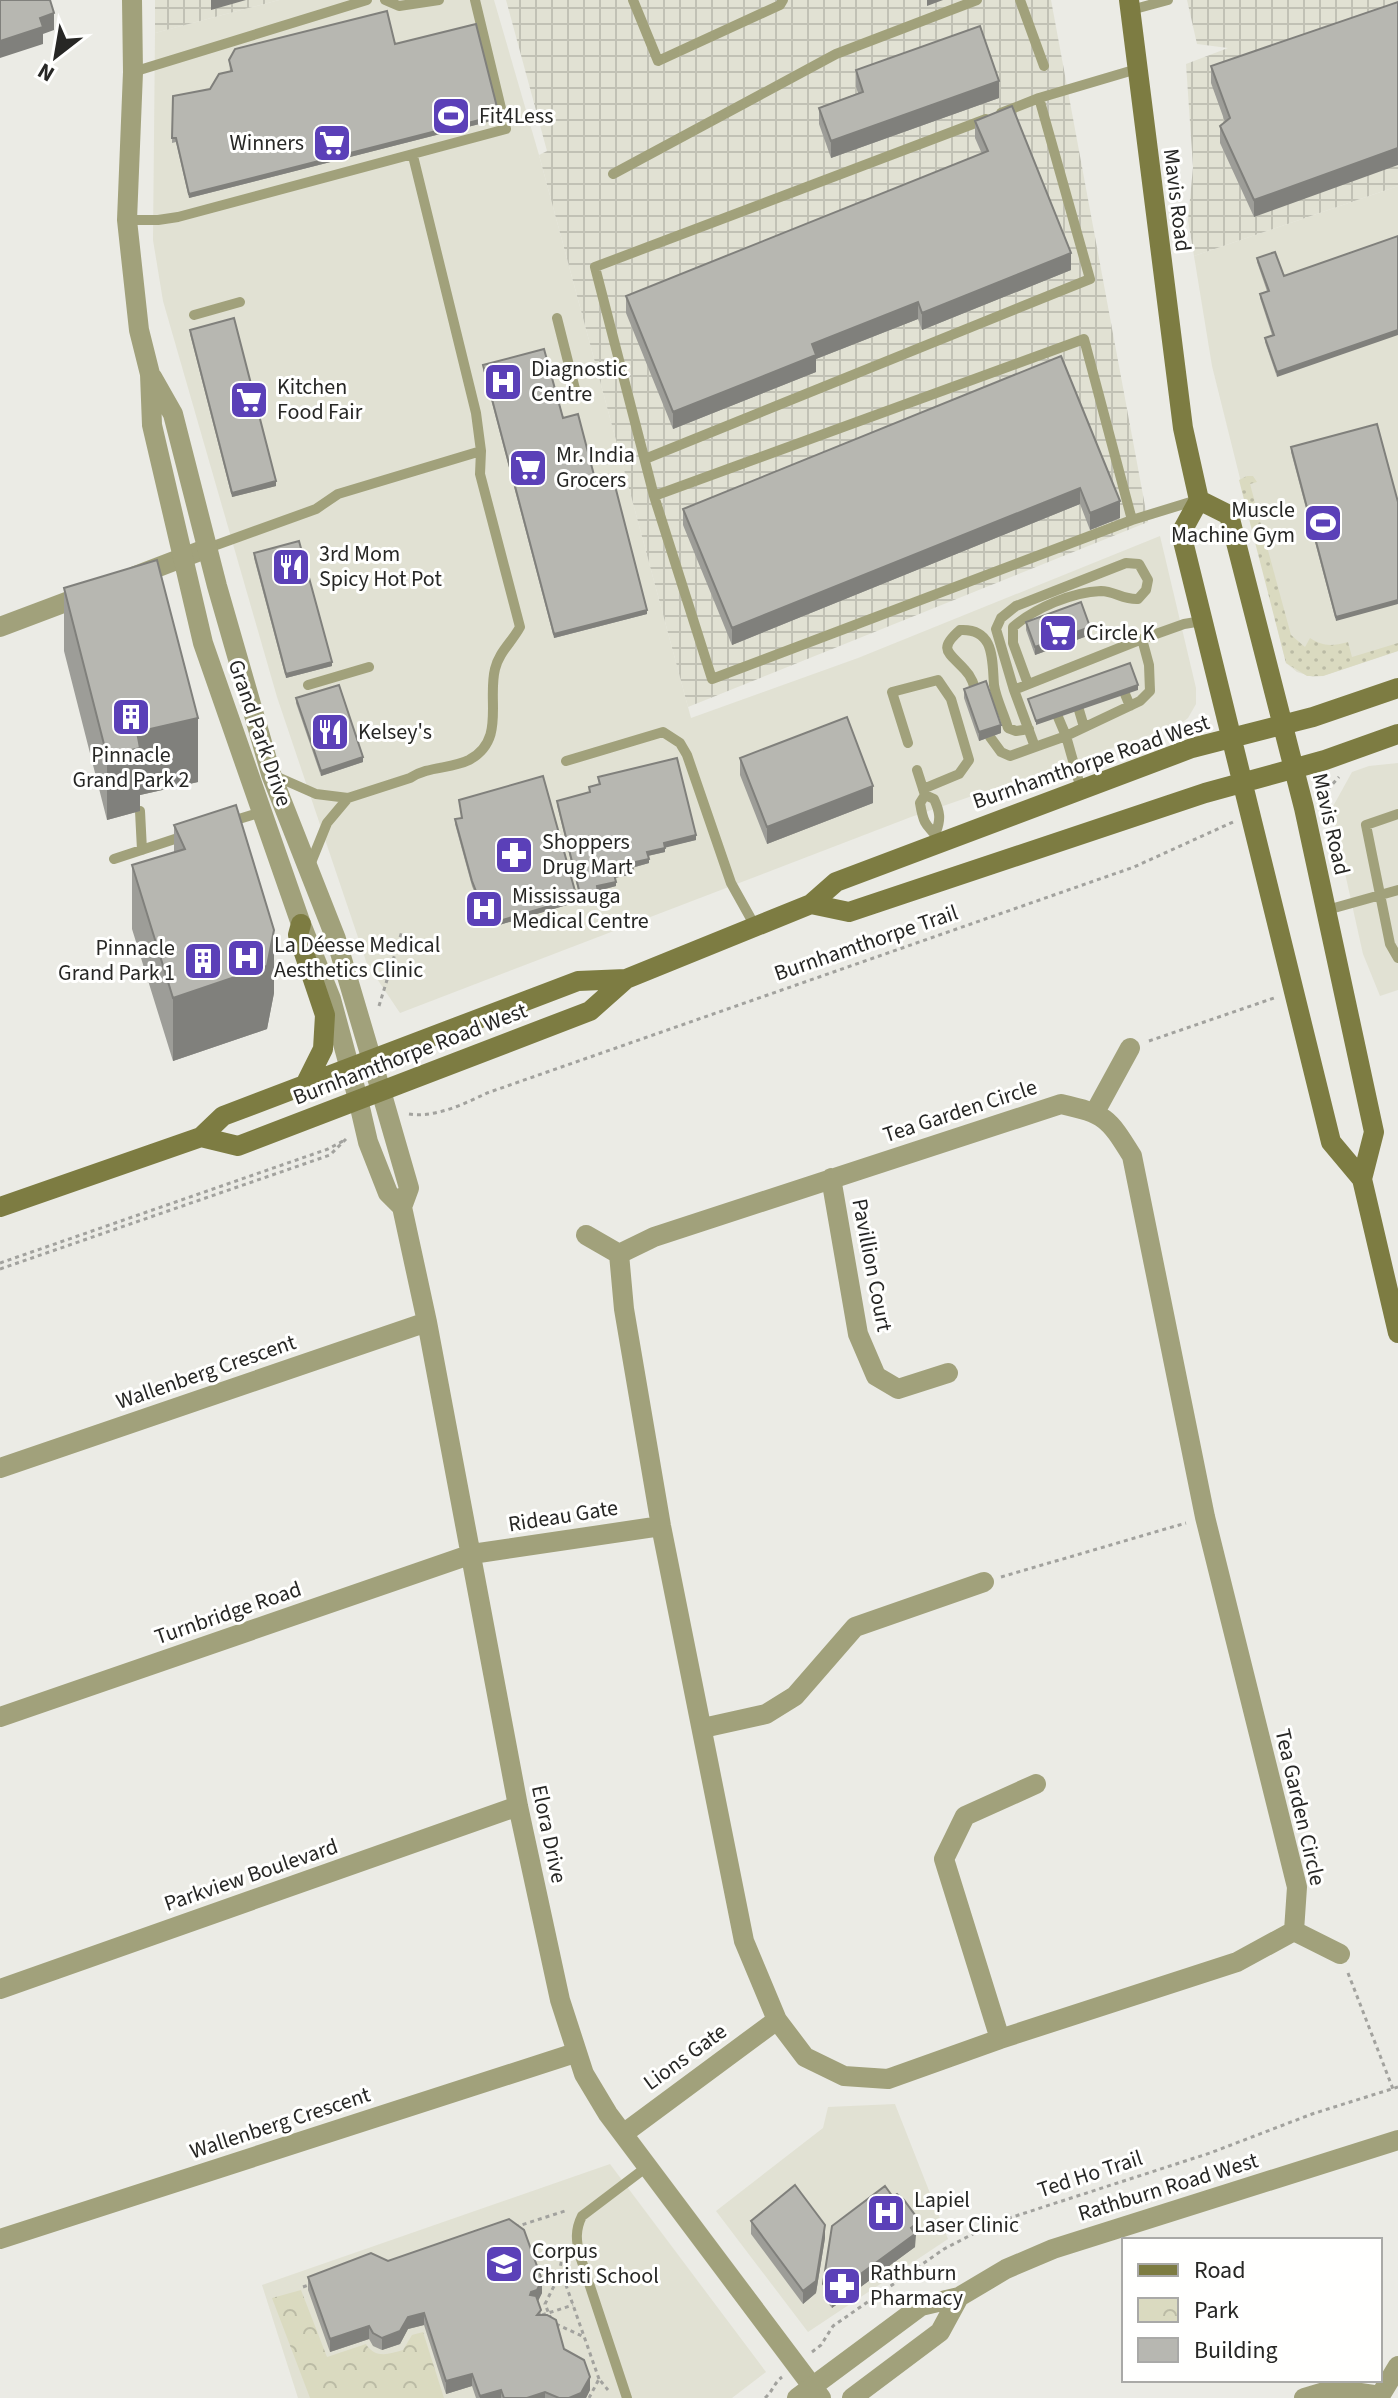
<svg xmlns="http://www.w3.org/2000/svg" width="1398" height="2398" font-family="'Source Sans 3',sans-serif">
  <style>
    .built { fill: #e1e1d3 }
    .industrial { fill: url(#industrial-grid) }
    .grass { fill: url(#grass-dots) }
    .park { fill: url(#park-crowns) }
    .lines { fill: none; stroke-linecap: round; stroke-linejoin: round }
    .path { stroke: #a2a29e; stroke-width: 3; stroke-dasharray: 4 4; stroke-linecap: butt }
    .service { stroke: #a1a17b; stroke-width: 10 }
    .minor { stroke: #a1a17b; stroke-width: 20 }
    .tertiary { stroke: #a1a17b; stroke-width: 20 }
    .secondary { stroke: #7d7c42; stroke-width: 20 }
    .wall { fill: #9d9d98 }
    .shaded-wall { fill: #80807c }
    .building { fill: #b7b7b1; stroke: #80807c; stroke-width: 2 }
    .labels { text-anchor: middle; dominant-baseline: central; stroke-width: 6; stroke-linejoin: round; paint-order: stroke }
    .poi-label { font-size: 22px; fill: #272725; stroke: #fffffe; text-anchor: start }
    .street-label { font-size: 22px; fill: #272725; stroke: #fffffe }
  </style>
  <defs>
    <pattern id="industrial-grid" width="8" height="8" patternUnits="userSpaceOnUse" patternTransform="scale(2)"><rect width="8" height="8" fill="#e1e1d3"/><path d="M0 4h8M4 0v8" fill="none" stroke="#c1c1b5"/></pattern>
    <pattern id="grass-dots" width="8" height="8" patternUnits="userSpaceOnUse" patternTransform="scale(2)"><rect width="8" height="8" fill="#dadac0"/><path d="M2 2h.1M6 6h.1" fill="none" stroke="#bbbba5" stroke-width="1.8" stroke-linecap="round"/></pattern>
    <pattern id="park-crowns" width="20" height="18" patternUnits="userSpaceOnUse" patternTransform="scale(2)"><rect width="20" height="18" fill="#dadac0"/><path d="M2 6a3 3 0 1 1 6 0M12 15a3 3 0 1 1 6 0" fill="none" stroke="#bbbba5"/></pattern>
  </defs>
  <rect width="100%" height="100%" fill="#ebebe5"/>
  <path class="built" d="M279,0H494L539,155L691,718L858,658L1160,536L1196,688V704L1188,718L1179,725L911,817L400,1013L367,964L277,697L163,301L153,240L155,33Z
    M1398,186V651L1323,676L1313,677L1297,672L1286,663L1212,366L1194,256Z
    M1398,763V990L1380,996L1363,954L1331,810L1352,772L1369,766Z
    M895,2104L948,2239L808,2332L716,2211L823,2128L828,2107Z
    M610,2164L766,2372L732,2398H298L262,2285Z"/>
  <path class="industrial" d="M155,0H279L155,33Z
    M506,0H1051L1148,522L688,707L539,155L547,151Z
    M1187,0H1398V186L1194,256L1188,220L1193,167L1186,64L1228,48L1197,44Z"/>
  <path class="grass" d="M1247,476H1253L1257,482L1250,484L1291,635L1305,647L1310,638C1324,647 1332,646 1348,642L1352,657L1398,643V651L1323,676H1307L1286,663L1239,480Z"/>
  <path class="park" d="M301,2290L327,2357L366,2344C375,2359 389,2354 403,2350L412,2335L423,2332L444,2398H310L272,2298Z"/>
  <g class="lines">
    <path class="path" d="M1319,791L1330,787L1339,777
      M379,1006L402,931
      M1149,1041L1274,998
      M409,1114C435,1118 464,1104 487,1093L1134,867L1233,822
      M0,1263L328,1149L343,1141
      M0,1269L330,1155L346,1139
      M1001,1577L1186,1523
      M1348,1973L1393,2089
      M515,2227L568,2210
      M563,2254L560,2268L599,2379
      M303,2287L311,2284
      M542,2315L573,2305
      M551,2319L545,2304L561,2272
      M556,2324L582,2336
      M812,2352L821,2345L833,2326L944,2249L994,2223L1210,2153L1312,2114L1398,2087
      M589,2398L599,2379L608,2390
      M765,2398C773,2391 774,2383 782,2377"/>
    <path class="service" d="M385,0L399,6L439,0
      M633,0L658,61L780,5L783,0
      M1020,0L1044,66
      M1131,10L1168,0
      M133,72L367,0
      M1001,113L1039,98L1137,69
      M986,119L595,267L654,496L712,679L1132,520L1197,500
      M613,174L836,54L977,0
      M127,220H158L178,217L506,129L475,0
      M194,315L240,302
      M557,318L577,397
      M645,459L1090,279L1039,98
      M654,496L1084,339L1132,520
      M208,548L316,509L338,494L481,451
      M308,685L369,667
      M1014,690L996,629L1001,618L1016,606L1126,563L1139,564L1148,580L1146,590L1138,599C1124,600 1114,591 1101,591C1072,592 1035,608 1013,627V643L1028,684
      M976,694C974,685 972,677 965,670C949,652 937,650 960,630C995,628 992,660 994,685C996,699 1004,714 1008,728L1016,731L1029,729
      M1125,694L1130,706
      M1079,710L1084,727
      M1058,717L1066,736L1035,747L1014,690L1142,639
      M990,737L1001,752L1010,756L1035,747
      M908,743L892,692L938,680L951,699L969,760L959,774L923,789
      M566,761L663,732L680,743L687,755L731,883L755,926
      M917,770L925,795L920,803C921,809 922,816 925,822C929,830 936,832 938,842
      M273,775L316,794L348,798L410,778C428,766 451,769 469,760C506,740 487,701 495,669C499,652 512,642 520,627L480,474L481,451L476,413L413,156
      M1081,789L1066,736L1140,701L1150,691L1149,665L1142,639L1184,624L1202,621
      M925,795L934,799C940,812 941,819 936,832
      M140,811L142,850
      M1398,814L1366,825L1390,944L1398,958
      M229,822L262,812
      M114,859L187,835
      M310,865L327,823L348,798
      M1327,910L1398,890
      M627,2398L580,2256C576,2241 575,2230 582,2216L648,2166"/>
    <path class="minor" d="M135,576L208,548
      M0,627L90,593
      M381,1091L409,1188L402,1207
      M358,1099L368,1142L388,1193L402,1207L427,1322L518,1806L560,2000L584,2074L608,2114L821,2398
      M1061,1104C1105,1114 1108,1117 1132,1156L1205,1517L1297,1887L1294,1931L1237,1962L1000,2039L888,2079L844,2076L805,2057L777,2020L744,1941L661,1526L624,1309L619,1254L654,1237Z
      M1095,1112L1130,1048
      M831,1178L858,1334L876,1376L898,1389L948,1373
      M586,1235L619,1254
      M0,1468L427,1322
      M0,1717L472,1554L661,1526
      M703,1728L766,1714L795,1696L855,1627L984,1582
      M1294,1931L1340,1954
      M0,1989L518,1806
      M1000,2039L944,1859L965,1816L1036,1784
      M623,2134L777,2020
      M0,2239L575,2053
      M1380,2396L1398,2366
      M1304,2398L1334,2389L1380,2396L1381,2398"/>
    <path class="tertiary" d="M132,0L133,72L127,220L139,330L150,374L152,425L203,643L301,924L331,999L358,1099
      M152,377L173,414L217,586L271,774L336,939L381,1091
      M797,2398L921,2306L959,2297L1006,2269L1053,2249L1398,2140
      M852,2398L940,2332L959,2297"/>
    <path class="secondary" d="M1129,0L1183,428L1199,500L1181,533L1331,1142L1362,1179L1398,1333
      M1199,500L1229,515L1304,808L1374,1132L1362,1179
      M811,904L849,912L1205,793L1325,760L1398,734
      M301,924L298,935L325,1015L323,1049L305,1085
      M201,1137L238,1146L590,1011L626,979L811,904L836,882L1192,748L1313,717L1398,688
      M0,1207L201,1137L223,1116L578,981L626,979"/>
  </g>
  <path class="wall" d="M1398,2L1254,217L1220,143V126L1225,122L1211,83V66Z
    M395,44L499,119L189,198L176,142L172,143L173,96L210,89L230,71L229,60Z
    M856,70L999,98L831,158L819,124V108L858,93L856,87Z
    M975,121L1071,270L922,330L918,319L816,359V372L673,429L626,313V296L982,154L975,138Z
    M1257,258L1284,276L1277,377L1265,342V338L1272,335L1260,298V294L1267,291L1257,262Z
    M190,330L276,486L232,497L190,334Z
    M1061,356L1120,518L1090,530L1080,504L732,645L683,525V509Z
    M483,365L563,418L595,479L647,614L554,638L483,369Z
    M1377,424L1336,621L1291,452V447Z
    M254,553L332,666L286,678L254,558Z
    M64,588L198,782L140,795V811L107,820L64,651Z
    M1026,622L1090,635L1035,655L1026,630Z
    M964,689L1001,733L979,741L964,698Z
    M296,698L363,762L321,776L296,703Z
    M740,758L873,803L767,844L740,775Z
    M598,777L696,840L665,847V852L648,856L649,863L632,868L633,874L615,878L616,886L598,891V898L581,902L557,805V801L589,793V787L599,785Z
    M459,800L577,902L489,928L472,886L455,824V819L462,818Z
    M174,825L274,993L267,1029L173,1061L132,929V865L174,852Z
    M751,2221L825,2238L816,2293L803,2304L751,2234Z
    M917,2236L915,2237V2247L832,2308L823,2297V2284Z
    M388,2261L542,2293L538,2301L541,2315L590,2390L586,2398H476L472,2386L446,2394L424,2325L408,2329L400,2344L382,2350L373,2346L369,2339L330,2352L308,2290V2277Z"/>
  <path class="shaded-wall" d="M211,0H246L211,10Z
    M927,0H943L927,6Z
    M54,13V30L43,34V44L0,58V41L40,18Z
    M999,81V98L831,158V141Z
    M499,115V119L189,198V194Z
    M1398,148V165L1254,217V200Z
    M1071,253V270L922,330V313Z
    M918,302V319L816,359V372L673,429V412L812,344Z
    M1398,330V335L1277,377V372Z
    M276,481V486L232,497V493Z
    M1080,488V504L732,645V628Z
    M1120,501V518L1090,530V513Z
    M1398,600V604L1336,621V617Z
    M647,610V614L554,638V634Z
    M1090,627V635L1035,655V647Z
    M332,662V666L286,678V674Z
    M1138,685V690L1036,725V721Z
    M198,718V782L140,795V811L107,820V756L137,732Z
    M1001,725V733L979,741V732Z
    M363,757V762L321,776V771Z
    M873,786V803L767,844V827Z
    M696,835V840L664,848V843Z
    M665,848V852L647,856V852Z
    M649,859V863L631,868V863Z
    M633,869V874L614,878V874Z
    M616,882V886L597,891V886Z
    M598,893V898L581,902V898Z
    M577,898V902L489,928V924Z
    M274,930V993L267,1029L173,1061V998Z
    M917,2223L915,2247L832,2308V2295Z
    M825,2225V2238L816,2293L803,2304V2291Z
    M542,2280V2293L537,2303L531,2305V2292Z
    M424,2313V2325L408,2329L400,2344L382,2350V2338L408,2317Z
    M369,2326V2339L330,2352V2339Z
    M472,2374V2386L446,2394V2381Z
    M590,2377V2390L586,2398H569Z
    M501,2390V2398H480V2396Z
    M545,2392V2398H527Z"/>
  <path class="building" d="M0,0H50L54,13L40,18L43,27L0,41Z
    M1398,2V148L1254,200L1220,126L1230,118L1211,66Z
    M387,11L395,44L476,24L499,115L189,194L176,138H172L173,96L210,89L219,74L232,71L229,60L235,49Z
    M980,26L999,81L831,141L819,108L863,92L856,70Z
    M1012,106L1071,253L922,313L918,302L812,344L816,355L673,412L626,296L988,151L975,121Z
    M1398,236V330L1277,372L1265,338L1274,335L1260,294L1269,291L1257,258L1275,252L1284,276Z
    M234,318L276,481L232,493L190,330Z
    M544,349L563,418L578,414L595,479L612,474L647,610L554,634L483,365Z
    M1061,356L1120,501L1090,513L1080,488L732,628L683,509Z
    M1377,424L1398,502V600L1336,617L1291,447Z
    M299,541L332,662L286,674L254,553Z
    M157,560L198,718L137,732L140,748L107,756L64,588Z
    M1081,602L1090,627L1035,647L1026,622Z
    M1130,663L1138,685L1036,721L1028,699Z
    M986,681L1001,725L979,732L964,689Z
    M339,685L363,757L321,771L296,698Z
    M847,717L873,786L767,827L740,758Z
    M677,758L696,835L664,843L665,848L647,852L649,859L631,863L633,869L614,874L616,882L597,886L598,893L581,898L557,801L590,792L589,787L600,784L598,777Z
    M543,776L577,898L489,924L472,881L455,819L462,818L459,800Z
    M236,805L274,930L267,966L173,998L132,865L185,849L174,825Z
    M795,2185L825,2225L816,2281L803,2291L751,2221Z
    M885,2186L893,2197L897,2194L904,2200L915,2215L917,2223L911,2228L915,2234L832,2295L823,2284L832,2226Z
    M509,2219L524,2230L542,2280L537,2290L531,2292L530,2295L536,2296L541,2310L537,2315H547L556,2320L564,2349L584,2360L590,2377L581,2393L569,2398H559L545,2392L527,2398H504L501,2390L480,2396L472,2374L446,2381L424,2313L408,2317L400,2331L382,2338L373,2333L369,2326L330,2339L308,2277L371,2253L388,2261Z"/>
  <defs>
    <symbol id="stadium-square" viewBox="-11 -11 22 22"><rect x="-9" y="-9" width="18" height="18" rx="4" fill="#5b40b8" stroke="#fffffe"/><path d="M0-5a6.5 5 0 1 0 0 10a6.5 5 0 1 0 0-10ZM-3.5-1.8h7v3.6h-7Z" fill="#fff"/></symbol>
    <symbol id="supermarket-square" viewBox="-11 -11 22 22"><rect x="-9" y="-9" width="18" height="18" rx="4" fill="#5b40b8" stroke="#fffffe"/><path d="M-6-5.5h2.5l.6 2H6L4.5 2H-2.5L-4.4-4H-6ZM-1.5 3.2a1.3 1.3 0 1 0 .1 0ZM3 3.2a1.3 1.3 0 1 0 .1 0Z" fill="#fff"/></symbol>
    <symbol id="hospital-square" viewBox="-11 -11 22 22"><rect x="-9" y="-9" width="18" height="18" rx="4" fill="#5b40b8" stroke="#fffffe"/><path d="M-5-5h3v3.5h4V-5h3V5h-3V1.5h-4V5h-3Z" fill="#fff"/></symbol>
    <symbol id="restaurant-square" viewBox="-11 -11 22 22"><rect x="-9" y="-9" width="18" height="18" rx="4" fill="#5b40b8" stroke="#fffffe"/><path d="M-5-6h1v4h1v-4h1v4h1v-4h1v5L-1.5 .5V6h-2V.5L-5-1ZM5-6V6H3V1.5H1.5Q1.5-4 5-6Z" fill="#fff"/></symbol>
    <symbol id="building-square" viewBox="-11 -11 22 22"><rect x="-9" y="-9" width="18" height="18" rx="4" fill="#5b40b8" stroke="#fffffe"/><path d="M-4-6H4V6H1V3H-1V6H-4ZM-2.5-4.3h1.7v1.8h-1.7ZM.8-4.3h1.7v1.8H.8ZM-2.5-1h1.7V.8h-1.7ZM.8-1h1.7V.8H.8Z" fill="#fff"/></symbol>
    <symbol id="pharmacy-square" viewBox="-11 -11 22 22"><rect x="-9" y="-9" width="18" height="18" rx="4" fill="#5b40b8" stroke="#fffffe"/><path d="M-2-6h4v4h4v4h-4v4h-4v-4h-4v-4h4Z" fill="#fff"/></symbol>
    <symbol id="school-square" viewBox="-11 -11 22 22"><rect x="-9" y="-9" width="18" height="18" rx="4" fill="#5b40b8" stroke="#fffffe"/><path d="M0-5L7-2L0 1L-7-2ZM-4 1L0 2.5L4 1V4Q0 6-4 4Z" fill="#fff"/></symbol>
  </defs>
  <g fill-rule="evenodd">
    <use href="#stadium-square" x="429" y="94" width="44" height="44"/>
    <use href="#supermarket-square" x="310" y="121" width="44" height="44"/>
    <use href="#hospital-square" x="481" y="360" width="44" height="44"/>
    <use href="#supermarket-square" x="227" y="378" width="44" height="44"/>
    <use href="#supermarket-square" x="506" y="446" width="44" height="44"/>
    <use href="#stadium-square" x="1301" y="501" width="44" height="44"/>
    <use href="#restaurant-square" x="269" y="545" width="44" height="44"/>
    <use href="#supermarket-square" x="1036" y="611" width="44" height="44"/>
    <use href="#building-square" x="109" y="695" width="44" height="44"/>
    <use href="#restaurant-square" x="308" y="710" width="44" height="44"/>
    <use href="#pharmacy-square" x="492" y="833" width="44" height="44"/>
    <use href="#hospital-square" x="462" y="887" width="44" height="44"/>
    <use href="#hospital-square" x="224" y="936" width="44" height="44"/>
    <use href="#building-square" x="181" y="939" width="44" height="44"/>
    <use href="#hospital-square" x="864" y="2191" width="44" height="44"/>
    <use href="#school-square" x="482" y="2242" width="44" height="44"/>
    <use href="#pharmacy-square" x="820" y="2264" width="44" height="44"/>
  </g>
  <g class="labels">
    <g class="poi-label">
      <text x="479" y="116">Fit4Less</text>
      <text x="304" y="143" text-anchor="end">Winners</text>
      <text x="531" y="369">Diagnostic<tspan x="531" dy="25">Centre</tspan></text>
      <text x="277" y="387">Kitchen<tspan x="277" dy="25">Food Fair</tspan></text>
      <text x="556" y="455">Mr. India<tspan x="556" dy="25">Grocers</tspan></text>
      <text x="1295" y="510" text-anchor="end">Muscle<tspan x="1295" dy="25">Machine Gym</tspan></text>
      <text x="319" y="554">3rd Mom<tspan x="319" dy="25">Spicy Hot Pot</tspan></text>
      <text x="1086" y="633">Circle K</text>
      <text x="358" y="732">Kelsey's</text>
      <text x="131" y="755" text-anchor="middle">Pinnacle<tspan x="131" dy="25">Grand Park 2</tspan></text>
      <text x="542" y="842">Shoppers<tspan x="542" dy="25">Drug Mart</tspan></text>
      <text x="512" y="896">Mississauga<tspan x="512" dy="25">Medical Centre</tspan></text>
      <text x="274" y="945">La Déesse Medical<tspan x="274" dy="25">Aesthetics Clinic</tspan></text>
      <text x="175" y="948" text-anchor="end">Pinnacle<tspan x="175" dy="25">Grand Park 1</tspan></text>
      <text x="914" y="2200">Lapiel<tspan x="914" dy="25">Laser Clinic</tspan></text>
      <text x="532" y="2251">Corpus<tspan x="532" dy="25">Christi School</tspan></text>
      <text x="870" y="2273">Rathburn<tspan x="870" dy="25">Pharmacy</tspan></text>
    </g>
    <g class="street-label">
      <text transform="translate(1177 200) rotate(83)">Mavis Road</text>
      <text transform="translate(260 733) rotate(71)">Grand Park Drive</text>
      <text transform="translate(1091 762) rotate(-19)">Burnhamthorpe Road West</text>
      <text transform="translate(1331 824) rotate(77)">Mavis Road</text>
      <text transform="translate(866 943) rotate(-19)">Burnhamthorpe Trail</text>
      <text transform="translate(410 1054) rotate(-21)">Burnhamthorpe Road West</text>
      <text transform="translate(960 1111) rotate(-18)">Tea Garden Circle</text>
      <text transform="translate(872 1265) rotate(79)">Pavillion Court</text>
      <text transform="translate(206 1372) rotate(-19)">Wallenberg Crescent</text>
      <text transform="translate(563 1516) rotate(-9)">Rideau Gate</text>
      <text transform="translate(228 1613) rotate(-19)">Turnbridge Road</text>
      <text transform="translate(1300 1807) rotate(77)">Tea Garden Circle</text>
      <text transform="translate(549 1834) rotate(78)">Elora Drive</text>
      <text transform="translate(251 1875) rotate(-19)">Parkview Boulevard</text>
      <text transform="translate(685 2057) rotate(-36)">Lions Gate</text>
      <text transform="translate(280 2123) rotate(-18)">Wallenberg Crescent</text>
      <text transform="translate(1090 2174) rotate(-18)">Ted Ho Trail</text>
      <text transform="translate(1168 2187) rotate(-17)">Rathburn Road West</text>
    </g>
  </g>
  <rect x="1122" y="2238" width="260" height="144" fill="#fffffe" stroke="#a9a9a7" stroke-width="2"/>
  <rect x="1138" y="2264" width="40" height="12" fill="#7d7c42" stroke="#a9a9a7" stroke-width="2"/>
  <text x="1194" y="2278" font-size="24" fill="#272725">Road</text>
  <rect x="1138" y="2298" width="40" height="24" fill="url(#park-crowns)" stroke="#a9a9a7" stroke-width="2"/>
  <text x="1194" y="2318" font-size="24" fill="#272725">Park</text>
  <rect x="1138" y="2338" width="40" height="24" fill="#b7b7b1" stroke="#a9a9a7" stroke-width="2"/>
  <text x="1194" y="2358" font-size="24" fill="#272725">Building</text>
  <g transform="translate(56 56) rotate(211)" stroke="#fffffe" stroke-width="6" paint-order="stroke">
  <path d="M0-6L14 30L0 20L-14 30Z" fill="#272725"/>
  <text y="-12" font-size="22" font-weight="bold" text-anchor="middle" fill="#272725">N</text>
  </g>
</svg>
